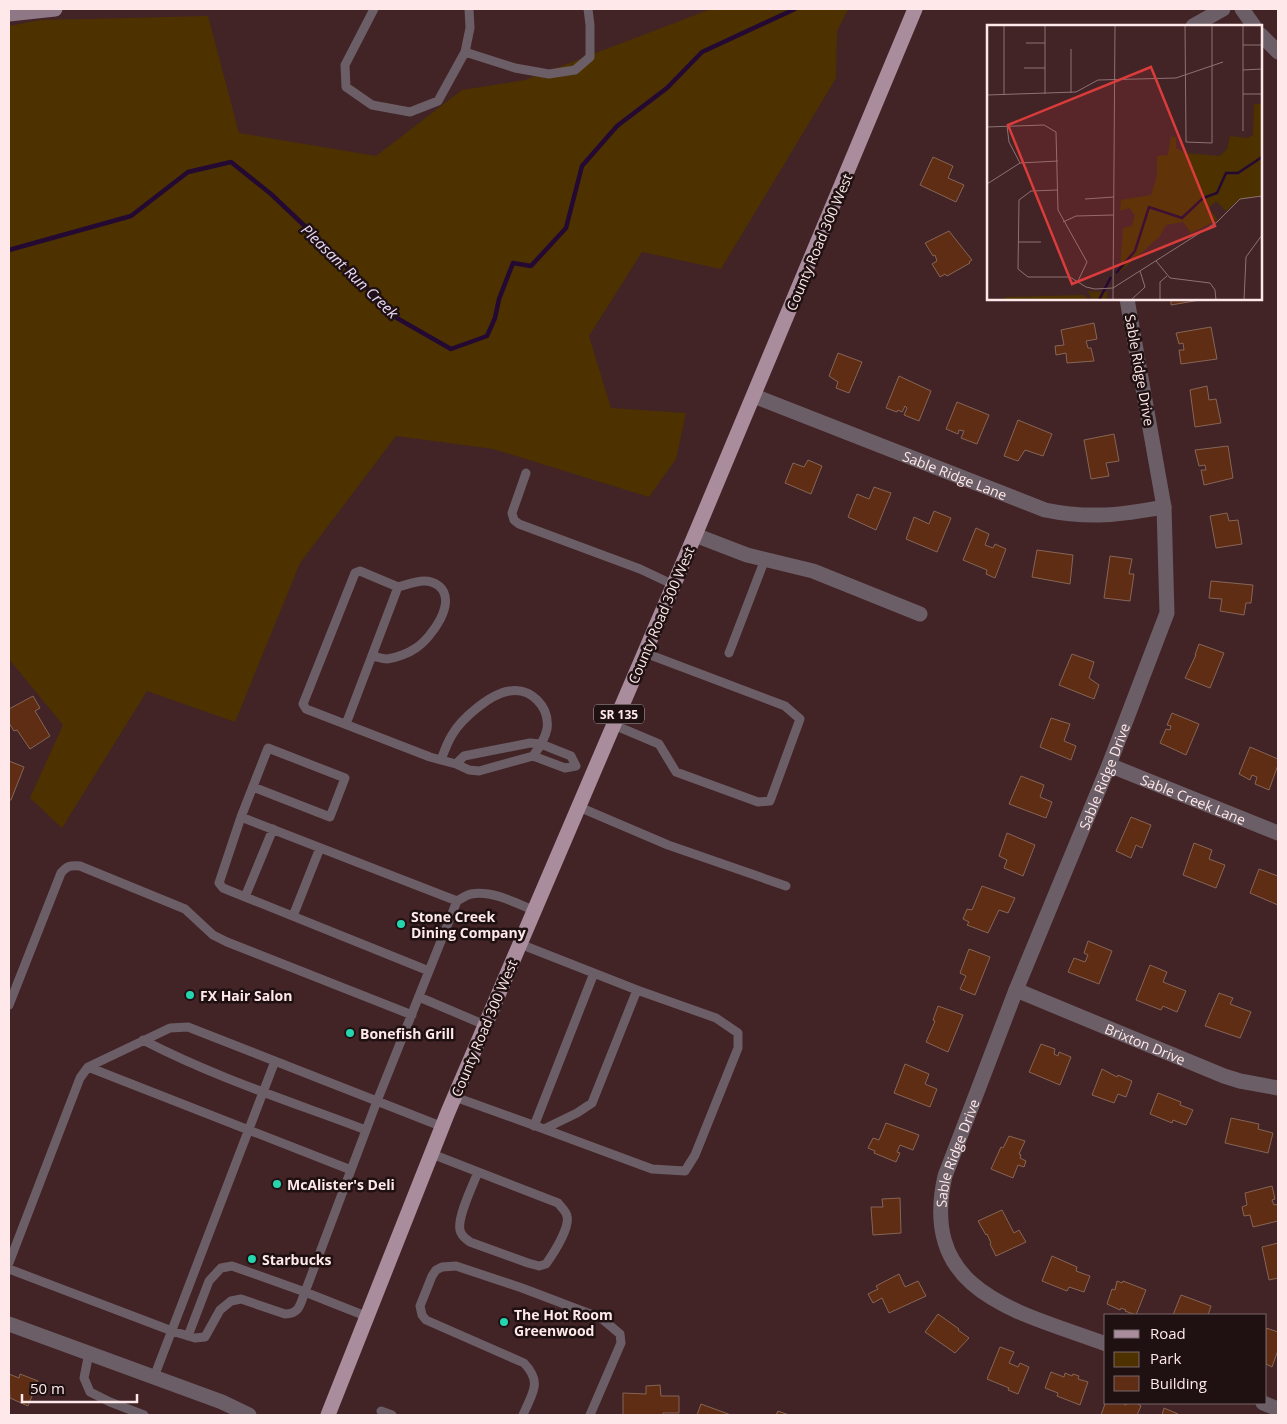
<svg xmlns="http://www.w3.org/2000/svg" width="1287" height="1424" font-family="'Open Sans',sans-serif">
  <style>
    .green { fill: #4d3200 }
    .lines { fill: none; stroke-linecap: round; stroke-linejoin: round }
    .stream { stroke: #240a33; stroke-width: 4.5 }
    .building { fill: #5e2d14; stroke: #866556 }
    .lane { stroke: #6b5e66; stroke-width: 9 }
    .street { stroke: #6b5e66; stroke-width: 15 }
    .secondary { stroke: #8e7885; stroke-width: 15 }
    .primary { stroke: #a98d9d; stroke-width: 15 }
    .poi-dot { fill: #25d5ae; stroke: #1f1112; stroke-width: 2 }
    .labels { text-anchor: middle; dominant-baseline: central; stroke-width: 5; stroke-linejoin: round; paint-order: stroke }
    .shield { fill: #1f1112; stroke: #bba8a8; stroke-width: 1 }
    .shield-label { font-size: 12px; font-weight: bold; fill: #fee8e9 }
    .street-label { font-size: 14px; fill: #fee8e9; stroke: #1f1112 }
    .poi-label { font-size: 14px; font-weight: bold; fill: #fee8e9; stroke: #1f1112; text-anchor: start }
    .water-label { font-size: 15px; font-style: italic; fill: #e9d8f6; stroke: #1f1112 }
    .inset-river { fill: none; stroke: #240a33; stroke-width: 2.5 }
    .inset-road { fill: none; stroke: #8d7274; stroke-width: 1 }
    .view { fill: #da3b3b; fill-opacity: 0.15; stroke: #da3b3b; stroke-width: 2.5 }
    .inset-edge { fill: none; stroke: #fee8e9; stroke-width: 2.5 }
  </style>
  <rect width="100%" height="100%" fill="#422326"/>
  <path class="green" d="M711,9H848L837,31L836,78L721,269L642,252L589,336L611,408L686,413L676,459L649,497L493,449L396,436L300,563L235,722L147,691L62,828L30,798L63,725L9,659V26L41,20L208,16L239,133L376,156L462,90L525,80Z"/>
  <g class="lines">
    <path class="stream" d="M9,250L131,216L188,172L231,162L271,194L329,249L395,317L451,349L487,336L495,318L499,299L513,263L531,266L566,228L582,166L617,126L667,88L702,52L795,9"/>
  </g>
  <path class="building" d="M933,157L953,166L948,178L964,185L956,202L920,185Z
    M949,231L972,260L969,262L970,263L947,276L945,274L940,277L932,264L937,261L935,255L933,256L925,243Z
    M1171,299H1199L1200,300L1171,305Z
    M1094,323L1097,339L1086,341L1088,348H1091L1094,361L1067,363L1066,353L1056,355L1055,346L1064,345L1061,330Z
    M1211,327L1217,359L1181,364L1179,350H1184L1183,343L1179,344L1176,333Z
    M838,353L862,362L849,393L836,388L838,382L829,376Z
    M899,376L931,391L919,421L904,415L907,408L905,406L902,412L898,410L897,412L886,408Z
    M1207,386L1209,400L1216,399L1221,423L1195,427L1190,390Z
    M957,402L989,415L977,444L961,438L964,431L959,430L958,434L946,429Z
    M1018,420L1052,434L1043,456L1025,450L1018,461L1004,456Z
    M1114,434L1119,461L1106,463L1109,476L1091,479L1084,440Z
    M1228,446L1233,478L1204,485L1201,470H1206L1205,465L1199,466L1195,450Z
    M808,460L822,466L811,494L785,483L793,463L804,467Z
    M874,487L891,493L876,530L848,517L857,494L869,499Z
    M934,511L951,518L937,552L906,539L914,517L929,524Z
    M1227,513L1229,521L1238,520L1242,544L1216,548L1210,516Z
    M976,528L989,534L985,545L993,548L995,544L1006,549L995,578L986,574L987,570L963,560Z
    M1037,550L1073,555L1070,584L1032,577Z
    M1110,556L1132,559L1129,574H1134L1130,601L1104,598Z
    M1211,581L1253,585L1251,603H1246L1244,615L1220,611L1222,599L1209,598Z
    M1199,644L1224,653L1210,688L1185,678L1196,655H1195Z
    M1072,654L1094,662L1089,678L1099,685L1094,699L1059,685Z
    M33,696L40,708L35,711L50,736L30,749L17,730L14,731L9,723V709Z
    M1172,713L1199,724L1186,755L1160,743L1166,729L1170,730L1171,726L1167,725Z
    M1051,718L1070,724L1064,741L1076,746L1071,760L1040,747Z
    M1250,747L1278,759V765L1269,790L1255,784L1257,777L1252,775L1250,780L1239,774Z
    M9,761L24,767L11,800H9Z
    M1021,776L1044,785L1040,797L1052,802L1046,818L1009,804Z
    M1131,817L1151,825L1142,848L1136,845L1131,858L1116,851Z
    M1007,833L1035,845L1023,876L1004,868L1007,860L999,856Z
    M1194,843L1212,850L1209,859L1225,865L1216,888L1183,875Z
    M1259,869L1278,876V905L1250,893Z
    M982,886L1015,898L1008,913L999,910L988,933L967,925L969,922L963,919L967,909L972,910Z
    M1088,941L1112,951L1099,984L1068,972L1074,958L1085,962L1088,955L1084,953Z
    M969,949L990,957L975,995L960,989L966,976L960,973Z
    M1150,965L1167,972L1163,982L1186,991L1177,1012L1163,1006L1161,1010L1136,1000Z
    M1219,993L1233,998L1230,1004L1251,1012L1240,1038L1205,1026Z
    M938,1006L963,1015L948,1052L926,1042L935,1021L933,1020Z
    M1041,1044L1055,1049L1054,1054L1058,1056L1059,1052L1071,1057L1060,1085L1029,1072Z
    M905,1064L929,1074L925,1084L937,1089L930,1107L894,1093Z
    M1102,1069L1117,1077L1118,1075L1132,1081L1126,1097L1118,1094L1114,1103L1092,1095Z
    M1158,1093L1181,1102L1180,1105L1193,1110L1186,1125L1173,1120L1172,1123L1150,1114Z
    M1231,1118L1259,1124L1258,1129L1273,1133L1268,1153L1225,1143Z
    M886,1123L919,1135L913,1150L900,1145L897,1152L900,1153L896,1162L874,1153L875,1151L868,1148L873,1138L879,1140Z
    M1009,1136L1025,1141L1019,1154L1021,1155L1020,1158L1026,1161L1024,1167L1018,1165L1013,1178L991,1169L1001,1147L1003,1148Z
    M1272,1186L1275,1199L1272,1200L1274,1205L1278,1204V1221L1253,1227L1250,1215L1244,1216L1242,1207L1247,1205L1245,1193Z
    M900,1198L901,1233L873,1235L871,1207H883L882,1199Z
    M1002,1210L1014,1233L1019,1230L1026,1242L996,1256L990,1244L991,1243L987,1234L986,1235L978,1221Z
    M1278,1243V1278L1269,1280L1262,1247Z
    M1052,1256L1077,1267L1076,1271L1090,1276L1084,1292L1069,1287L1067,1291L1042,1281Z
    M899,1274L905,1287L918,1281L926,1296L889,1313L882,1298L873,1303L868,1294L878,1289L876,1286Z
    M1117,1281L1122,1283L1123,1281L1146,1290L1136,1315L1125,1311L1126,1310L1121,1308L1120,1310L1107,1304L1112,1289L1115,1290Z
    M1181,1295L1211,1306L1208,1315H1173Z
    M938,1314L959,1329L958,1330L969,1338L955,1353L925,1332Z
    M1266,1328L1278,1332V1350L1272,1367L1266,1364Z
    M1000,1347L1014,1352L1009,1363L1018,1367L1020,1363L1029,1367L1018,1394L1008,1390L1009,1388L987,1379Z
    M1051,1372L1064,1377L1065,1373L1072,1376L1073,1374L1079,1376L1078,1379L1088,1382L1080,1405L1057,1396L1058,1393L1045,1388Z
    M9,1374L19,1378L20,1374L38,1381L28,1406L10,1398Z
    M660,1385L661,1396H679V1413H663V1415H623V1393L646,1394V1386Z
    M1106,1401V1403H1122L1126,1405L1127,1403H1138V1404L1141,1406L1137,1415H1101Z
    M701,1404L731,1415H697Z
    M1164,1408L1178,1414L1179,1415H1162Z
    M778,1411L789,1415H776Z"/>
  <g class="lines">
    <path class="lane" d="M374,9L345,65L346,87L372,105L410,112L438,101L465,52L470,28L469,9
      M465,52L515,68L549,74L575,70L590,57V25L588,9
      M526,473L512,513L514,520L519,524L640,569L674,585
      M729,653L765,559
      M372,656C377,657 382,659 387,659C396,658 409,653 416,648C431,638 458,602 439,586C435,583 429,581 424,581C416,581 406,585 398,587
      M346,724L398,587L360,571L355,573L303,704L306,709L430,757L456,764
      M614,725L659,744L676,772L758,802L770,801L800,719L785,706L645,653
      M530,743L541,744L571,756L576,766L565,768L533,756L479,771L469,770L456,764L464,756Z
      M441,760C444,752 447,743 452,735C461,719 490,694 509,691C531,687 550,707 547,729C545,739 539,748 533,756
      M579,807L668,845L786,886
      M241,817L268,748L345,778L330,817L253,787
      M245,897L273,829
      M293,916L320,848
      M429,971L223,888L219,883L241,817L457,901
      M419,997L485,1025
      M9,1005L61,873C67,866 70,865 80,866L185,909L213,935L227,942L412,1015
      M143,1040C214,1077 292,1102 366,1130
      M88,1067L351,1170
      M455,1097L544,1129L577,1113L592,1103L637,990L520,944
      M534,1126L594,973
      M544,1129L652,1169L685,1171L695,1155L738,1048V1033L716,1018L637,990
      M432,1154L558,1203C561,1207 566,1211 567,1216C570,1228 553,1254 546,1264L539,1266L528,1263L470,1242C466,1239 461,1236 460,1230C457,1217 473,1185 478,1172
      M9,1263L80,1078L88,1067L170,1028L188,1027L443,1127
      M9,1269L172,1331L195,1338L205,1337L220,1310L231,1301L241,1299L285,1314C300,1314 300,1304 305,1292L368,1317
      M188,1336L209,1281L221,1268L232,1266L305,1292L377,1101L457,901C461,899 466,895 471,894C492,890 516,903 535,911
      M89,1353L84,1378L90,1392L110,1402L144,1415
      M154,1377L275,1061
      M381,1411L392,1415
      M523,1415C532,1393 543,1383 524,1363L426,1320L422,1315L420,1306L432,1276L436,1270L442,1267L456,1266L522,1288L601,1318L620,1334L621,1343L590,1415"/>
    <g class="street">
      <path d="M1242,9L1254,26"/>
      <path d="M1193,26L1223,9"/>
      <path d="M1261,35L1278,52"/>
      <path id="s1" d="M754,396L1045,510C1089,519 1121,515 1164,507"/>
      <path d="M695,535L747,555L813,571L920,614"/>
      <path id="s2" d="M1109,765L1278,833"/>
      <path id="s3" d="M1016,990L1224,1076L1240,1081L1278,1088"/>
      <path d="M9,1324L222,1402L249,1415"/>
      <path id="s4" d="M1106,1344C1020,1312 918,1294 945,1176L1016,990L1109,765L1167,613L1164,507L1127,299"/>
      <path d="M1263,1403L1278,1409"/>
    </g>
    <path class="secondary" d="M9,14L55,9"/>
    <path class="primary" d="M328,1415L448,1112L695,535L915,9"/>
  </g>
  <g class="poi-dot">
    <circle cx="401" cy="924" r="5"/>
    <circle cx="190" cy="995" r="5"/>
    <circle cx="350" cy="1033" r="5"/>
    <circle cx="277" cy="1184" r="5"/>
    <circle cx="252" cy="1259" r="5"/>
    <circle cx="504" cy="1322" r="5"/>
  </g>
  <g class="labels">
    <rect class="shield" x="594" y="704.5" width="50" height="19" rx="4"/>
    <g class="shield-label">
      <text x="619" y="714">SR 135</text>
    </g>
    <g class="street-label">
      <text transform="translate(819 242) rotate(-67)">County Road 300 West</text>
      <text transform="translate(1140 370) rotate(80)">Sable Ridge Drive</text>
      <text stroke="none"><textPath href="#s1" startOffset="216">Sable Ridge Lane</textPath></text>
      <text transform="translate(661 615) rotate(-67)">County Road 300 West</text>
      <text stroke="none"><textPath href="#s4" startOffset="695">Sable Ridge Drive</textPath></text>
      <text stroke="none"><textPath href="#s2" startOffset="91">Sable Creek Lane</textPath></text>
      <text transform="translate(484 1028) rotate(-67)">County Road 300 West</text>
      <text stroke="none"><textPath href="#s3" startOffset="140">Brixton Drive</textPath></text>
      <text stroke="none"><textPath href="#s4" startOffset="290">Sable Ridge Drive</textPath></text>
    </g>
    <g class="poi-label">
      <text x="411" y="916">Stone Creek<tspan x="411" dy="16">Dining Company</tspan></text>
      <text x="200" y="995">FX Hair Salon</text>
      <text x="360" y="1033">Bonefish Grill</text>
      <text x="287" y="1184">McAlister's Deli</text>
      <text x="262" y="1259">Starbucks</text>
      <text x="514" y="1314">The Hot Room<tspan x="514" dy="16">Greenwood</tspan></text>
    </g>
    <g class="water-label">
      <text transform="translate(350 271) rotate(44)">Pleasant Run Creek</text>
    </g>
  </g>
  <g transform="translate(987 25)">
    <rect width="275" height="275" fill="#422326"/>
    <path d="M267,79H275V171L253,174L239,186L229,176L222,183L231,195L204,208L196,197L179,200L173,211L133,247L136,203L145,201L148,190L142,183L133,186L134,175L164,170L170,151V131L181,130L184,111L189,113V123L199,128L233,131L240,124L243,111L261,113L266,110ZM101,266L120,267V275H105ZM97,270L102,275H17L18,272Z" fill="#4d3200"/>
    <path class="inset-river" d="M129,248L148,226L162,182L195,193L216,173L230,168L239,148H251L275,132M112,275L124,252"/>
    <path class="inset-road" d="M17,0V70M58,0V69M198,0L199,117L225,118V0M256,0V106M39,18H58M256,20H275M84,24V68M37,43H58M256,45L275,44M256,69H275M0,70L89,67L111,55L189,53L236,37M20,101L22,117L33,138M0,102L57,100L69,107L71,185L100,237L91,256M0,159L33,138L71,136M70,165L44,166L32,175L31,244L41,252H83L99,262L108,264L126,263L230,197L253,174L275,171M98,174L127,172M76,197L89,191L126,190M31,217H54M169,236L183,253L223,258L228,265L229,275M0,238V260M126,275L128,0M144,275L158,262L153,246M173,275V257L180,251M257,275L259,232L275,210"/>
    <path class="view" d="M164,42L228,201L85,259L21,100Z"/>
    <rect width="275" height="275" class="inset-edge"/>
  </g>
  <rect width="1287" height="1424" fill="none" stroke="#fee8e9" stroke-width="20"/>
  <rect x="1104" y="1314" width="162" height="90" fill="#1f1112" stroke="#786768"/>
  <rect x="1114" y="1330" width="25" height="8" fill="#a98d9d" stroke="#786768"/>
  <text x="1150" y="1339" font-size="15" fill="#fee8e9">Road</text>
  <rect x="1114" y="1352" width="25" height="15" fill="#4d3200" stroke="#786768"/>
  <text x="1150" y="1364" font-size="15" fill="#fee8e9">Park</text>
  <rect x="1114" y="1376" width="25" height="15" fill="#5e2d14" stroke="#786768"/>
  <text x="1150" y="1389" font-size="15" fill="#fee8e9">Building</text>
  <path d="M22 1394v8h115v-8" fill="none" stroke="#fee8e9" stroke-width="2.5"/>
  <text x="30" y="1394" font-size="15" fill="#fee8e9" stroke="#1f1112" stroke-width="4" paint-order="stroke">50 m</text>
</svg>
